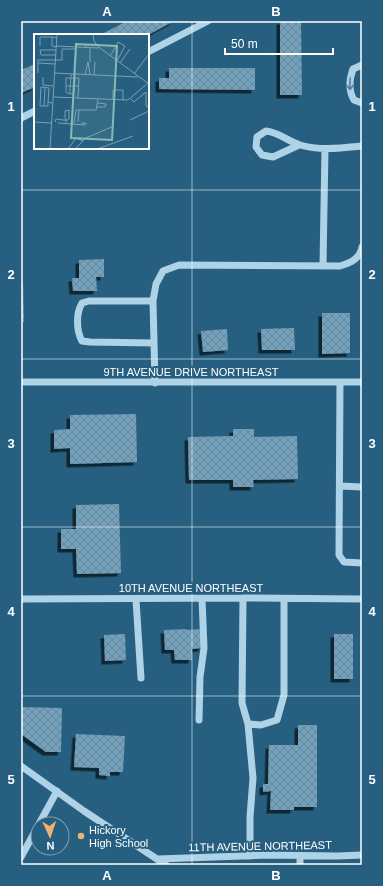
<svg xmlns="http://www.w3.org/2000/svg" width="383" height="886" font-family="Helvetica,sans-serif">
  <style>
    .building { fill: url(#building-cross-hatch); filter: url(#shadow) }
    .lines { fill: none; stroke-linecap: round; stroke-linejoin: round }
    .minor { stroke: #aed2e6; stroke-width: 7 }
    .oneway { stroke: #4f829f }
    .grid { fill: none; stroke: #fff; stroke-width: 1; stroke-opacity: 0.55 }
    .poi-dot { fill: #eeb373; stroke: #265f80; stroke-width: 1.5 }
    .labels { text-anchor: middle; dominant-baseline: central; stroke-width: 4; stroke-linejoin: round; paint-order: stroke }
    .street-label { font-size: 11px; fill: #fff; stroke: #265f80 }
    .poi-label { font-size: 11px; fill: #fff; stroke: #265f80; text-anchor: start }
    .inset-road { fill: none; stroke: #7d9fb3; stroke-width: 1 }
    .view { fill: #87bab6; fill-opacity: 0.15; stroke: #87bab6; stroke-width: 2 }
    .inset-edge { fill: none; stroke: #fff; stroke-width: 2 }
    .neatline { fill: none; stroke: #fff; stroke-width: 1.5 }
    .grid-label { font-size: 13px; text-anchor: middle; font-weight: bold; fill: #fff }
  </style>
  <defs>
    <pattern id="building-cross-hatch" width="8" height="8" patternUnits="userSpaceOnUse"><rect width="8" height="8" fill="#73a0ba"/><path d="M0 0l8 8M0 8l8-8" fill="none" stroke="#678799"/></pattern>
    <filter id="shadow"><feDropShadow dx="-3.5" dy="3.5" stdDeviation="0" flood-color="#0009"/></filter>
  </defs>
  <rect width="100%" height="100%" fill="#265f80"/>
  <path class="building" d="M127,21H174L148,35H100Z
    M280,21H301L302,95H280Z
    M35,64V87L21,93V70Z
    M169,68H255V90L159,89V78H169Z
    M104,259V277H96L97,291H73L72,278H79V260Z
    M21,282H23L24,322H21Z
    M322,313H350V353L322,354Z
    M294,328L295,350H262L261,329Z
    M227,329L228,350L203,352L201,331Z
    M136,414L137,462L70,464V448L54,449V430L70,429V415Z
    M233,429H254V437L297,436L298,479L253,480L254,487H233V480H189L188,437L233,436Z
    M119,504L121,573L77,574L76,549H61V529H76V505Z
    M187,629V630L201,629L202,648L192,649V660H175L174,650H165L164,630Z
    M125,634L126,660L105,661L104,635Z
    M334,634H353V679H334Z
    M21,707L62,708L61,752H46L21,734Z
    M298,725H317V807H294V810H270L271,791L263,792V784H268L269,745H298Z
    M76,734L125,736L123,772H110V776L99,775V768L74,767Z"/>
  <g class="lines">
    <path class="minor" d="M148,52L208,21
      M362,65L353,69C349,80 348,90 354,100L362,103
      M21,118L35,111
      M299,145L273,157L262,155L256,147L257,137L266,131C281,133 287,141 300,145C320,151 342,148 362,146
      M323,266L325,149
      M153,301H89L82,303C76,313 76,330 82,341L90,342L154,343
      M21,382H362
      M340,382L339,555L344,562L362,563
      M155,383L153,301L156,284L163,271L179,265L340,266C350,263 360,259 362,247
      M340,486L362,487
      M243,598L242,703L248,724L261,725L277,720L284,695V599
      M21,599L243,598L362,599
      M136,600L141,678
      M199,720L200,677L204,648L202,599
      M248,724L253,778L250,817V856
      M21,766L84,811L166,865
      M39,824L57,791
      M300,856V865
      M21,857L38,826
      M158,859L270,855L337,856L362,855"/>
  </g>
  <defs><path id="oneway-shaft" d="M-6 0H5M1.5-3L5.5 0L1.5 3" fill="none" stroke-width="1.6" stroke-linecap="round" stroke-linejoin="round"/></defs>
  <use class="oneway" href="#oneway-shaft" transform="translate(350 84) rotate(91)"/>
  <path class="grid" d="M192,21V865M21,190H362M21,359H362M21,527H362M21,696H362"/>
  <circle class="poi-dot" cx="81" cy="836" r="4"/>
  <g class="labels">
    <g class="street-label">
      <text x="191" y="372">9TH AVENUE DRIVE NORTHEAST</text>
      <text x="191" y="588">10TH AVENUE NORTHEAST</text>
      <text transform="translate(260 846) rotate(-1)">11TH AVENUE NORTHEAST</text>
    </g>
    <g class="poi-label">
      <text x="89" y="830">Hickory<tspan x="89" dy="13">High School</tspan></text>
    </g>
  </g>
  <g transform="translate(34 34)">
    <rect width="115" height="115" fill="#265f80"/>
    <path class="inset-road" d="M59,0L60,7L66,14L115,50M6,12V3H18M22,12L65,14M22,13L18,12V3L23,4M51,13L52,11L62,10M22,21H7L6,16H22M77,21L84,8L91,12L83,27M56,28V14M4,29L21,30M86,29L96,15M4,39V26H28V15H42V24M20,39L104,43M37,40V44L36,52V60L32,58V44H45L44,64M100,40L115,20M51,41L54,28L56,41M60,41L61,28M9,43V51L19,52M32,52H45M36,60L40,59L41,44M19,63L94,66L114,49M79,65V56H89V66M97,65L100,68L112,58V72L115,73M14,68V72H6L7,53L15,54L14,68L18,69M10,72L11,54M63,73H71L72,70L64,69M96,86L115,77M0,88L17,89M21,88L22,85L29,86H34L35,85V76L31,77V84L32,86V89M44,88L45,76M24,89L51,91L52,89H47M40,89L42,76H62L64,65M16,115L23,0M34,115L42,104L49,107M41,115L52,104L80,92M63,115L99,102"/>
    <path class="view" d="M42,10L83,12L78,106L37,104Z"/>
    <rect width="115" height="115" class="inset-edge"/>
  </g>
  <rect width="383" height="886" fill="none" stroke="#265f80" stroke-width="44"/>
  <g transform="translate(50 836) rotate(177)"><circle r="19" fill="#265f80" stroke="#7d9fb3"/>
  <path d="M0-3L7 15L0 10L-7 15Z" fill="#eeb373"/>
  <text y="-6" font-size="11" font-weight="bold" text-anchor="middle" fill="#ffffff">N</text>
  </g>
  <path d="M225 48v6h108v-6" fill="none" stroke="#ffffff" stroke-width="2"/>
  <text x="231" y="48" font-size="12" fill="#ffffff" stroke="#265f80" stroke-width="3" paint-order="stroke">50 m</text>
  <rect x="22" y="22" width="339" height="842" class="neatline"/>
  <g class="grid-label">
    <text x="107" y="16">A</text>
    <text x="276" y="16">B</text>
    <text x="11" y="111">1</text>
    <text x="372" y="111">1</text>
    <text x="11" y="279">2</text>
    <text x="372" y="279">2</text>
    <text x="11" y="448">3</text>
    <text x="372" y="448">3</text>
    <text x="11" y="616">4</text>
    <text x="372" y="616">4</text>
    <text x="11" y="784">5</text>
    <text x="372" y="784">5</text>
    <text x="107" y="880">A</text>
    <text x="276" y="880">B</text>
  </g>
</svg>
